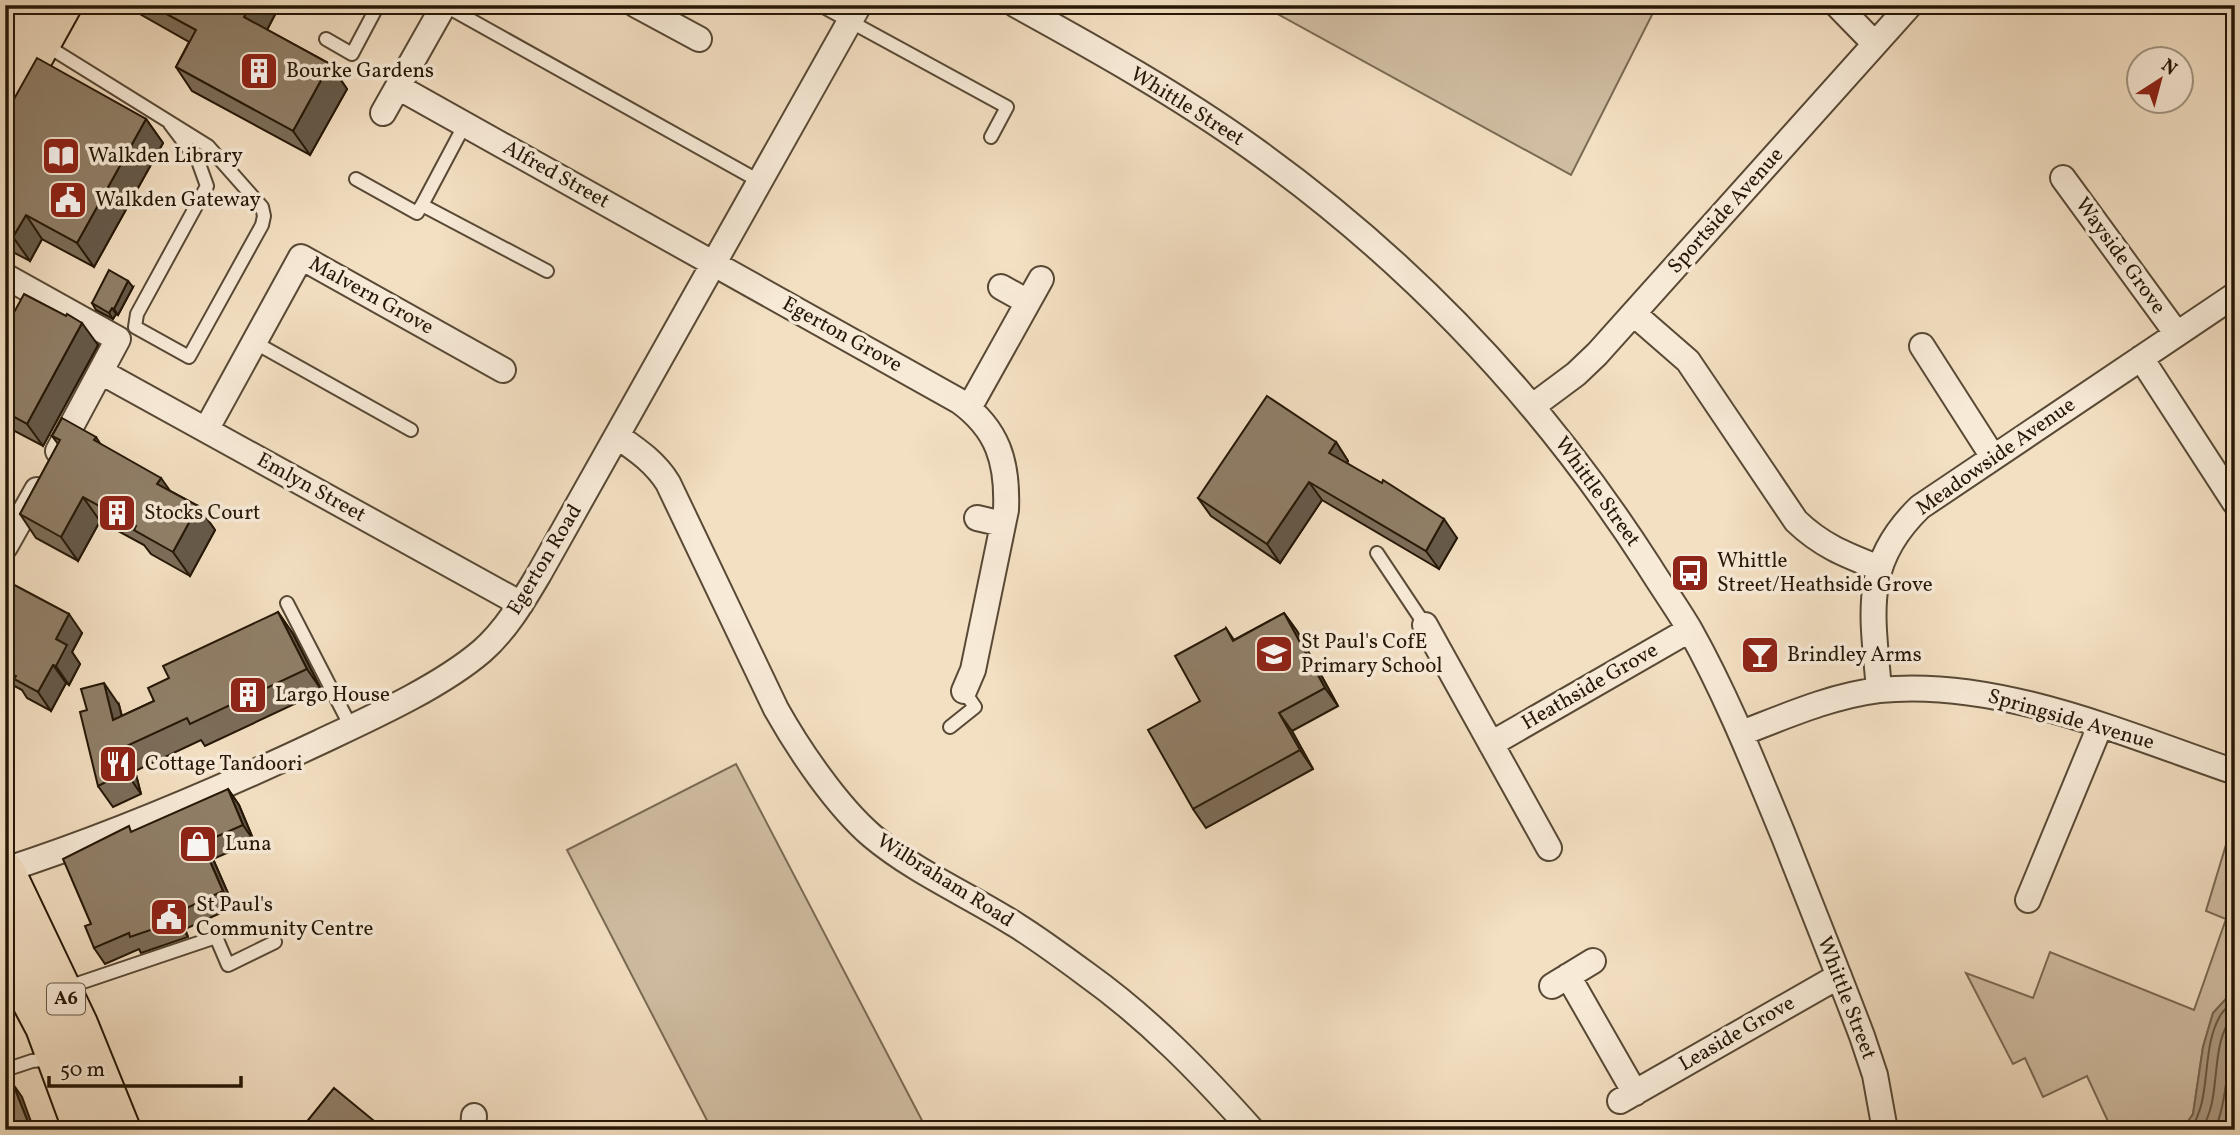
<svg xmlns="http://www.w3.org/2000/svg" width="2240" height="1135" font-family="Vollkorn,serif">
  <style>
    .green { fill: #d0bda2; stroke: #7a6a54; stroke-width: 2 }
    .water { fill: #ad9b82; stroke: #776650; stroke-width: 2 }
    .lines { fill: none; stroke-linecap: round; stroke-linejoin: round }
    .shore { stroke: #695944; stroke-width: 2 }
    .service-casing { stroke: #584935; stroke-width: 16 }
    .minor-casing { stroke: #584935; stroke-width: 28 }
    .primary-casing { stroke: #251706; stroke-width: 42 }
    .service { stroke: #f7ead7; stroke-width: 12 }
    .minor { stroke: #f7ead7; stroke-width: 24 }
    .primary { stroke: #f3dfc2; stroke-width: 38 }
    .wall { fill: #7c6d59; stroke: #251706; stroke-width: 2 }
    .shaded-wall { fill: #655949; stroke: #251706; stroke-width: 2 }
    .building { fill: #907f68; stroke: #251706; stroke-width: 2 }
    .labels { text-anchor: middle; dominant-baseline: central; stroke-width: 7; stroke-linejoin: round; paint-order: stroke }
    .shield { fill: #f7ead7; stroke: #645645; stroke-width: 2 }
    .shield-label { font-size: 19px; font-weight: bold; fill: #251706 }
    .poi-label { font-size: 21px; fill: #251706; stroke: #f7ead7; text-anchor: start }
    .street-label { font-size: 21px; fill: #251706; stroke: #f7ead7 }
  </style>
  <rect width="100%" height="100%" fill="#f3dfc2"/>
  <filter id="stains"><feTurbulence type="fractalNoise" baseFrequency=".00286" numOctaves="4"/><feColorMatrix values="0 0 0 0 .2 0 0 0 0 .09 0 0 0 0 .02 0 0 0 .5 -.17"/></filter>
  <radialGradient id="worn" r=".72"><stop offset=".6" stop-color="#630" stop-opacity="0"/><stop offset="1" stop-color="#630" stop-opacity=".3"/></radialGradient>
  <path class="green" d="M1261,5H1657L1571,175Z
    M736,764L927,1130H712L567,850Z
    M2235,815V989L2213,1013L2203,1047L2193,1114L2182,1130H2112L2087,1076L2043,1097L2025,1058L2013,1064L1966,973L2033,998L2050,952L2194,1010L2226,919L2206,911Z"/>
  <path class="water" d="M2235,989V1130H2182L2193,1114L2203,1047L2213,1013Z"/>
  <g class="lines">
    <path class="shore" d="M2190,1130C2213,1097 2200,1051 2220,1016C2223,1010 2230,1005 2235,999
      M2201,1130C2224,1096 2207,1045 2235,1013
      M2214,1130C2226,1110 2227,1060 2235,1033"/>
    <defs>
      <path id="service" d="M444,5L759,181
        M820,5L1007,107L991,137
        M326,39L352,54L378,5
        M44,44L208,146L262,207L264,216L262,225L189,357L135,327L137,314L207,186L198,161L170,124
        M356,179L417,213L422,205L547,271
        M422,205L465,124
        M254,342L411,430
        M1377,553L1425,625
        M287,603L351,727
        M950,727L975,707L964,691
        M65,988L216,937L228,965L275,942
        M5,1070L32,1061L52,1059"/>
      <path id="minor" d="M636,5L699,39
        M1016,5C1096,49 1178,95 1252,148C1412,262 1543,401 1649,566C1662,587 1677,608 1690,630C1727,696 1755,767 1784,837C1810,903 1837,970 1862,1036L1875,1075L1885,1130
        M1837,5L1875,44
        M398,87L959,401C998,429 1008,462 1006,510L973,670L964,691
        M383,113L444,5
        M2063,178L2177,334
        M5,276L118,339L58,451
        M1001,287L1028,302
        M1634,314L1688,361L1796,521C1822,546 1846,555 1879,568
        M1922,346L1993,457
        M2141,358L2235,503
        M101,372L521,604
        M1533,406L1576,374L1597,354L1910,5
        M969,408L1041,279
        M206,430L301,257L503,370
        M617,436C637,450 655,462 668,483L776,709C799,750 837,806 872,836C915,872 969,895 1016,925C1040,940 1063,957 1086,974C1149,1019 1201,1073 1252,1130
        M977,518L1003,524
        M5,547L37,490
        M1425,625L1549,848
        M1879,690C1873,615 1860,565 1920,507L2235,295
        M1742,733C1786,716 1831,696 1879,690C1998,678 2124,734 2235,772
        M1491,744L1689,630
        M5,870C113,835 218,790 320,742C371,718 440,687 482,651C506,630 523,601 539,574L859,5
        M2028,900L2100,726
        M1568,976L1635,1093
        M1552,986L1593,961
        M1620,1101L1839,976
        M473,1130L474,1116"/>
      <path id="primary" d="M5,38L24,5
        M5,108L62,5
        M5,871L78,1024L121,1130
        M5,951L45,1027L83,1130"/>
    </defs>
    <use href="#service" class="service-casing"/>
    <use href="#minor" class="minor-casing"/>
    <use href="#primary" class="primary-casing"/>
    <use href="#service" class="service"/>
    <use href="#minor" class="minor"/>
    <use href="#primary" class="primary"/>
  </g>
  <path class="wall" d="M124,5H280L267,30L330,64L347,89L310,155L192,91L176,67L189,42Z
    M5,115L146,119L163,143L94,267L42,239L30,261L5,248Z
    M133,287L118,315L116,314L113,319L96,310L92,303Z
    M5,329L98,345L43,446L5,426Z
    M52,436L96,437L101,445L170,491L198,506L215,530L190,576L151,554L144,545L100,521L78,561L36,538L20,514L58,444Z
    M1336,442L1348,461L1347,463L1457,538L1439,569L1322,500L1280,563L1211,516L1198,498Z
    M5,580L82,633L72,652L80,664L69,685L66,683L51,711L27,698L22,690L5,681Z
    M278,612L293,634L322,691L205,746L201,740L135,771L141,794L113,807L98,786L119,705L122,716L154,701Z
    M1284,613L1297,631L1338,706L1292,731L1313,769L1206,828L1193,809L1226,628L1234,640Z
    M228,789L239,805L254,841L213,859L234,907L185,929L188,937L141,953L139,949L105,964L94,948L91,924Z
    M5,1022L11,1034L5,1037Z"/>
  <path class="shaded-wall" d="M250,5H280L261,41L244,17Z
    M330,64L347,89L310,155L293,131Z
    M146,119L163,143L94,267L77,243Z
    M26,215L42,239L30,261L13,237Z
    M128,281L133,287L118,315L114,309Z
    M112,308L116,314L113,319L109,313Z
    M82,323L98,345L43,446L27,424Z
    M1336,442L1348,461L1342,471L1329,453Z
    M161,478L178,502L157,484Z
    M1309,482L1322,500L1280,563L1267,544Z
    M83,497L100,521L78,561L61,537Z
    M198,506L215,530L190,576L173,552Z
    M1444,519L1457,538L1439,569L1426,551Z
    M278,612L293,634L322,691L307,669Z
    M1284,613L1297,631L1338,706L1325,688Z
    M69,614L82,633L72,652L80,664L69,685L56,666V639Z
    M53,665L66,683L51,711L38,692Z
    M104,683L119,705L128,742L113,720Z
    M1279,713L1292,731L1313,769L1300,750Z
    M120,749L135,771L141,794L126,772Z
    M228,789L239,805L254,841L243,825Z
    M202,843L213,859L234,907L223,891Z
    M174,914L185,929L188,937L177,921Z
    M13,1084L22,1097L34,1130H31Z"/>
  <path class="building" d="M150,5H250L244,17L330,64L293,131L176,67L196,30Z
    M37,58L146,119L77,243L26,215L13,237L5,233V115Z
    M109,270L128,281L114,309L112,308L109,313L92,303Z
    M24,294L66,316L67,314L82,323L27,424L5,412V329Z
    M1267,396L1336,442L1329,453L1382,483L1383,480L1444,519L1426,551L1309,482L1267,544L1198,498Z
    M62,418L96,437L94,440L161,478L157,484L198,506L173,552L134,530L136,526L83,497L61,537L20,514L60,440L52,436Z
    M5,580L69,614L56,639L67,645L56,666L53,665L38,692L14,679L16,676L5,670Z
    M278,612L307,669L190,724L187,718L120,749L126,772L98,786L80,712L87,710L81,689L104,683L113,720L154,701L148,688L169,678L163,666Z
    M1284,613L1325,688L1279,713L1300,750L1193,809L1148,730L1200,701L1175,656L1226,628L1233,641Z
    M228,789L243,825L202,843L223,891L174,914L177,921L130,937L129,933L94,948L85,926L91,924L63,859L129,826L131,832Z
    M13,1084L31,1130H5V1088Z
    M334,1088L385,1130H300Z"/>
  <defs>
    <symbol id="building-square" viewBox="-11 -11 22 22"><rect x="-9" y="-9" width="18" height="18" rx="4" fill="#8f2418" stroke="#f7ead7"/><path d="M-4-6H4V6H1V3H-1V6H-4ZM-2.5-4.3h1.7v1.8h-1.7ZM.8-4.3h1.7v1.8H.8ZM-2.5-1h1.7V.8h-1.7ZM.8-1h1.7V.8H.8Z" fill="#fff"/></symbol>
    <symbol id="library-square" viewBox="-11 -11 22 22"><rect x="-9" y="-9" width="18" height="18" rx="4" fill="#8f2418" stroke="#f7ead7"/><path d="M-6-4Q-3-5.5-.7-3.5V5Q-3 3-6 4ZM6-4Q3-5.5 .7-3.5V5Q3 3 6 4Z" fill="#fff"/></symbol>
    <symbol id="civic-square" viewBox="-11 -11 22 22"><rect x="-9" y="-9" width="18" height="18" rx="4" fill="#8f2418" stroke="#f7ead7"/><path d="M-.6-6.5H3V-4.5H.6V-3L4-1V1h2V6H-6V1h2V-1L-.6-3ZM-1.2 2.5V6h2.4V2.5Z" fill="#fff"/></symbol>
    <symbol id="bus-square" viewBox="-11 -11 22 22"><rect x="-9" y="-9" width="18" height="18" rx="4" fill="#8f2418" stroke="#f7ead7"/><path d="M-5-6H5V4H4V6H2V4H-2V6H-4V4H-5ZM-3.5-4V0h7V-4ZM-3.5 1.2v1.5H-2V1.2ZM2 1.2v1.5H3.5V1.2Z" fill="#fff"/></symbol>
    <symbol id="school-square" viewBox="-11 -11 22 22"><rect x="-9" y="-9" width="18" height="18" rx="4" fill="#8f2418" stroke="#f7ead7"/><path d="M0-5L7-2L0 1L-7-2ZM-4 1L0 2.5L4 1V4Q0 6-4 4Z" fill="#fff"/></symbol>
    <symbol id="bar-square" viewBox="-11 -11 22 22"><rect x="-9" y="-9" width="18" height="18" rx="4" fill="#8f2418" stroke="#f7ead7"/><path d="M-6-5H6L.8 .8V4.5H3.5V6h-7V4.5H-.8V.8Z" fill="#fff"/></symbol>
    <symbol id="restaurant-square" viewBox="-11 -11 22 22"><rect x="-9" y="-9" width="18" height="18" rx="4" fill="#8f2418" stroke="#f7ead7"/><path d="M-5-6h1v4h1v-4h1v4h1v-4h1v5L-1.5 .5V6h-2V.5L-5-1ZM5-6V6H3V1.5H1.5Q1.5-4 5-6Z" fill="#fff"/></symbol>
    <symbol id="shop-square" viewBox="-11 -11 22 22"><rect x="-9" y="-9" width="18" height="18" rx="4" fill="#8f2418" stroke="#f7ead7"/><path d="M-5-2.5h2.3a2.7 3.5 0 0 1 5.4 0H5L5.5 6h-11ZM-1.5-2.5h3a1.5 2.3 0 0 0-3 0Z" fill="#fff"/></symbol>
  </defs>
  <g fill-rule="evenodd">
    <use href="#building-square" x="237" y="49" width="44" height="44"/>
    <use href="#library-square" x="39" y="134" width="44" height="44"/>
    <use href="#civic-square" x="46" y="178" width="44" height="44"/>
    <use href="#building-square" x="95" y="491" width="44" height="44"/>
    <use href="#bus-square" x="1668" y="551" width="44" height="44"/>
    <use href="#school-square" x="1252" y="632" width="44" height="44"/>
    <use href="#bar-square" x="1738" y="633" width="44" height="44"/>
    <use href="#building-square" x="226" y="673" width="44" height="44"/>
    <use href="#restaurant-square" x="96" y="742" width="44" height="44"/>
    <use href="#shop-square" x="176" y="822" width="44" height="44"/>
    <use href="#civic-square" x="147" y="895" width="44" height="44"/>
  </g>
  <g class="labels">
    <rect class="shield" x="47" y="983.5" width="38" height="31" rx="5"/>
    <g class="shield-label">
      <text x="66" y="999">A6</text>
    </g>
    <g class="poi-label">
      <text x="286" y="71">Bourke Gardens</text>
      <text x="88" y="156">Walkden Library</text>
      <text x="95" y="200">Walkden Gateway</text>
      <text x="144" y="513">Stocks Court</text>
      <text x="1717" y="561">Whittle<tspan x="1717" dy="24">Street/Heathside Grove</tspan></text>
      <text x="1301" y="642">St Paul's CofE<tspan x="1301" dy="24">Primary School</tspan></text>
      <text x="1787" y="655">Brindley Arms</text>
      <text x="275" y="695">Largo House</text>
      <text x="145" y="764">Cottage Tandoori</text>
      <text x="225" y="844">Luna</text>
      <text x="196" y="905">St Paul's<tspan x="196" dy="24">Community Centre</tspan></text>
    </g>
    <g class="street-label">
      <text transform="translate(1187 107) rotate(32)">Whittle Street</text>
      <text transform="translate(556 175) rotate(29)">Alfred Street</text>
      <text transform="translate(1726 211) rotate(-48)">Sportside Avenue</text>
      <text transform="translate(2120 256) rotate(54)">Wayside Grove</text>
      <text transform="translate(371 296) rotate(29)">Malvern Grove</text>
      <text transform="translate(842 335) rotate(29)">Egerton Grove</text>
      <text transform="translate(1996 457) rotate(-35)">Meadowside Avenue</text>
      <text transform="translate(311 488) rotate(29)">Emlyn Street</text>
      <text transform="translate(1597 492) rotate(54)">Whittle Street</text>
      <text transform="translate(545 560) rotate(-59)">Egerton Road</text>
      <text transform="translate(1590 687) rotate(-30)">Heathside Grove</text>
      <text transform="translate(2071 720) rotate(16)">Springside Avenue</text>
      <text transform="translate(945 881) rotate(32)">Wilbraham Road</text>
      <text transform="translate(1846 998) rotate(69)">Whittle Street</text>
      <text transform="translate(1737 1034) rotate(-30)">Leaside Grove</text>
    </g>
  </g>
  <rect width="2240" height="1135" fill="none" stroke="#f3dfc2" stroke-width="28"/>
  <rect x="7" y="7" width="2226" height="1121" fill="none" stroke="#251706" stroke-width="3.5"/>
  <rect x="14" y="14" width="2212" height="1107" fill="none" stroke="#251706" stroke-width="2"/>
  <g transform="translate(2160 80) rotate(36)"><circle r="33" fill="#f7ead7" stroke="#a39683" stroke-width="2"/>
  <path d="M0-5L12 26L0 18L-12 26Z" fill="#8f2418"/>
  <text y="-10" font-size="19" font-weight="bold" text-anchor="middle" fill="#251706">N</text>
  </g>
  <path d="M49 1076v10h192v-10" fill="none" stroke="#251706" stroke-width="3.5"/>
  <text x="60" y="1076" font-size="21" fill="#251706" stroke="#f7ead7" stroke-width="5" paint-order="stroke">50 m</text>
  <rect width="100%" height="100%" filter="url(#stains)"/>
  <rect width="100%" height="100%" fill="url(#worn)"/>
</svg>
